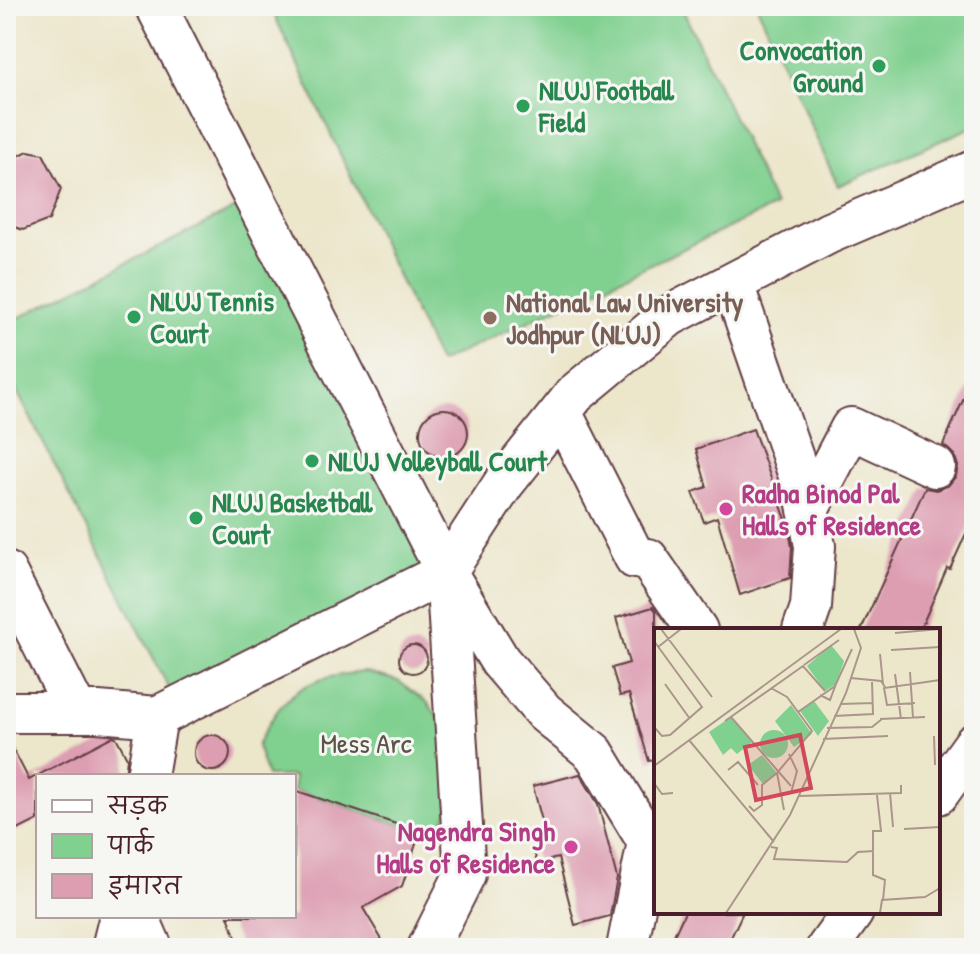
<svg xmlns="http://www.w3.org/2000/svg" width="980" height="954" font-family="'Patrick Hand','Playpen Sans Deva',sans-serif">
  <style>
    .green { fill: #80d090; stroke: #65785e; stroke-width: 2 }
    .building { fill: #dd9eb2 }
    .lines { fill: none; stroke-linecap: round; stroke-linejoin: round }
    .minor-casing { stroke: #623d43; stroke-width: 44 }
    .minor { stroke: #fff; stroke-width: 40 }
    .leisure-dot { fill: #2e9e5b; stroke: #f6f6f2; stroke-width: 3 }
    .education-dot { fill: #8d6e63; stroke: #f6f6f2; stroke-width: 3 }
    .hotel-dot { fill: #d1479c; stroke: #f6f6f2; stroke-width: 3 }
    .labels { text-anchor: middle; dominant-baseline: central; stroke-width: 6; stroke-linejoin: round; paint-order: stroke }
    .leisure-label { font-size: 28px; font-weight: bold; fill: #27864d; stroke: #f6f6f2; text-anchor: start }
    .education-label { font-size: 28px; font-weight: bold; fill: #785e54; stroke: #f6f6f2; text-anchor: start }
    .hotel-label { font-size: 28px; font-weight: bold; fill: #b23c85; stroke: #f6f6f2; text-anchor: start }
    .park-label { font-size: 28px; fill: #5a5449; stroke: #f6f6f2 }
    .inset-road { fill: none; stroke: #ab968b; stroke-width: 2 }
    .view { fill: #d1495b; fill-opacity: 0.15; stroke: #d1495b; stroke-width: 4 }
    .inset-edge { fill: none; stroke: #4a1f2b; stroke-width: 4 }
  </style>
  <rect width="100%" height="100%" fill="#f6f6f2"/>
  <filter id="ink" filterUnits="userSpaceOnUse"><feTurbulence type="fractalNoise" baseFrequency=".0125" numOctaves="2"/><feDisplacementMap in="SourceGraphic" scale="16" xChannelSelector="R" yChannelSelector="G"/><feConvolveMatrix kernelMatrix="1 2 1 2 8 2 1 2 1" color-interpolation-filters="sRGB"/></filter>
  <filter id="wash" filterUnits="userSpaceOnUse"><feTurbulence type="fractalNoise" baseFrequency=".006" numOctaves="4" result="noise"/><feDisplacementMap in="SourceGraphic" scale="32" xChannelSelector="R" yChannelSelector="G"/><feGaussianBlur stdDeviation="1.8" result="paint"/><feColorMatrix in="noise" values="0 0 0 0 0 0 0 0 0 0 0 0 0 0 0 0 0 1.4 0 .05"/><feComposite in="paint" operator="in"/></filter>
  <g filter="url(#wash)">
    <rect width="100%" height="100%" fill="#ece6cb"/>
    <path class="green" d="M270,6H681L775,206L439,363Z
      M757,6H974V126L838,186Z
      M254,199L446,572L179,708L6,370V324Z
      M365,672L398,681L427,702L447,730L454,797L441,828L420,832L294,790V776H267L257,746C283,692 305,677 365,672Z"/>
    <g id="blocks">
      <path class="building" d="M28,151L43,154L61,189L49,220L23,230L6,224V162Z
        M974,376V516L950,569L947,568L920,630H861L925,488L936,490L948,486L956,476L958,466L954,454L943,445Z
        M420 433a24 24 0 1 1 48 0a24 24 0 1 1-48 0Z
        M753,429L788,525L792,547L790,578L740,595L717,517L704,522L693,492L707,487L696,449Z
        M653,607L656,611V760L649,761L629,694L620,696L612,668L629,663L616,618Z
        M399 659a14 14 0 1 1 28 0a14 14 0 1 1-28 0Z
        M194 753a18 18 0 1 1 36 0a18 18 0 1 1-36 0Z
        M6,735L29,780L113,736L116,737L127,758L125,776H38V820L6,836Z
        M580,774L598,804L617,878L610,916L575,925L558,858L537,863L530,836L545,833L533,786Z
        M294,790L420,832L402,886L363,908L387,948H240L228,916H294Z
        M685,912H743L726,948H668Z"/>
    </g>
  </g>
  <g filter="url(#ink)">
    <use href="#blocks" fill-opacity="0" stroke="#623d43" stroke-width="2"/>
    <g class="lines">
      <defs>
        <path id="minor" d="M156,6L446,572L500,661L544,712L594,753L648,842
          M733,284L805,493L815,546L811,607L803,630
          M561,412L635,558L648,559L697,630
          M808,510L851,428L935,467
          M6,572L77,712
          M6,712H98L157,717
          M147,776L157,717L446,572
          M938,794L974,744
          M138,916L152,948
          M112,948L120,916
          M428,948L465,874L446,572L504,483L575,394L669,316L829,233L974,171
          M627,948L648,842L656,833
          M827,948L853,912"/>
      </defs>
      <use href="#minor" class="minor-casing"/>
      <use href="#minor" class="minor"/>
    </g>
  </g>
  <g class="leisure-dot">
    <circle cx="879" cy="66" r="8"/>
    <circle cx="523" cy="106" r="8"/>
    <circle cx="134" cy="317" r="8"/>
    <circle cx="312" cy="461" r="8"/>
    <circle cx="196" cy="518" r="8"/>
  </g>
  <circle class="education-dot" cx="490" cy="318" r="8"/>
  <g class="hotel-dot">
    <circle cx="726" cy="509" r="8"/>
    <circle cx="571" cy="847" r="8"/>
  </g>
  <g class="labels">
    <g class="leisure-label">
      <text x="863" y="50" text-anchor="end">Convocation<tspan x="863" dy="32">Ground</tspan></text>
      <text x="539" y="90">NLUJ Football<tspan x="539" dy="32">Field</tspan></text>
      <text x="150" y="301">NLUJ Tennis<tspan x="150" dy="32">Court</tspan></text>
      <text x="328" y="461">NLUJ Volleyball Court</text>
      <text x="212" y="502">NLUJ Basketball<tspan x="212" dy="32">Court</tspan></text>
    </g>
    <g class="education-label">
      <text x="506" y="302">National Law University<tspan x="506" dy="32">Jodhpur (NLUJ)</tspan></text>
    </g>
    <g class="hotel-label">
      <text x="742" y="493">Radha Binod Pal<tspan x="742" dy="32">Halls of Residence</tspan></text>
      <text x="555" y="831" text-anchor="end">Nagendra Singh<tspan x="555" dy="32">Halls of Residence</tspan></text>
    </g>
    <g class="park-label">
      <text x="366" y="743">Mess Arc</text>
    </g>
  </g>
  <g transform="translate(654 628)">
    <rect width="286" height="286" fill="#ece6cb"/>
    <path d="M177,17L190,33L182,56L171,63L153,38ZM160,73L175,93L164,108L146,83ZM137,77L158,106L140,119L121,93ZM77,89L98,114L83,126L77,120L69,127L55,104ZM106 116a14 14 0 1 1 28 0a14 14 0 1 1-28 0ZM108,127L123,145L109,156L94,137Z" fill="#80d090"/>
    <path class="inset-road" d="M7,1L58,69M241,5L286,1M0,13L48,79L16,107L8,108L0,99M4,19L27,1M237,22L286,19M226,26L229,56M150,37L185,12M256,44L259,90M241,46L247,91M197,50L227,53L231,59M11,56L36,91M117,60L133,69L158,103L123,145L130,182M166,67L176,72L182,56M261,75L233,77L230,60L286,52M187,76L219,75M144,84L181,58L198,21M180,88L219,86L218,54M77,89L137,158M226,91L271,89M71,93L149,38L171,63M173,100L218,99L228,91M280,108L281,137M169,111L234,108M35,112L120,214M135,126L143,143L137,165M0,138L187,1M74,142L84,134L104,157M0,155L8,166L19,165M236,165L239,199M223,167L227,203H219V247L231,252L229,272M145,168L247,165V157M95,178L100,183L108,177V157L123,145M250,201L286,199M117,219L123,220L120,231L193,234L204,224L220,223M72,285L136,187L192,65L207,20L200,1M226,285L228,272L271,269L286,260"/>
    <path class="view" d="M146,107L157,160L102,172L91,119Z"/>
    <rect width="286" height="286" class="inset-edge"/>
  </g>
  <rect width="980" height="954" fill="none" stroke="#f6f6f2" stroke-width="32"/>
  <rect x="36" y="774" width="260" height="144" fill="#f6f6f2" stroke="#b1a0a2" stroke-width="2"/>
  <rect x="52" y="800" width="40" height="12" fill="#ffffff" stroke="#b1a0a2" stroke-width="2"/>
  <text x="108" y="814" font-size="24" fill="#4a1f2b">सड़क</text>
  <rect x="52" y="834" width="40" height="24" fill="#80d090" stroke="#b1a0a2" stroke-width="2"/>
  <text x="108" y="854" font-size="24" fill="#4a1f2b">पार्क</text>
  <rect x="52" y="874" width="40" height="24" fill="#dd9eb2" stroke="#b1a0a2" stroke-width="2"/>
  <text x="108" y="894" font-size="24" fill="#4a1f2b">इमारत</text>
</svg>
